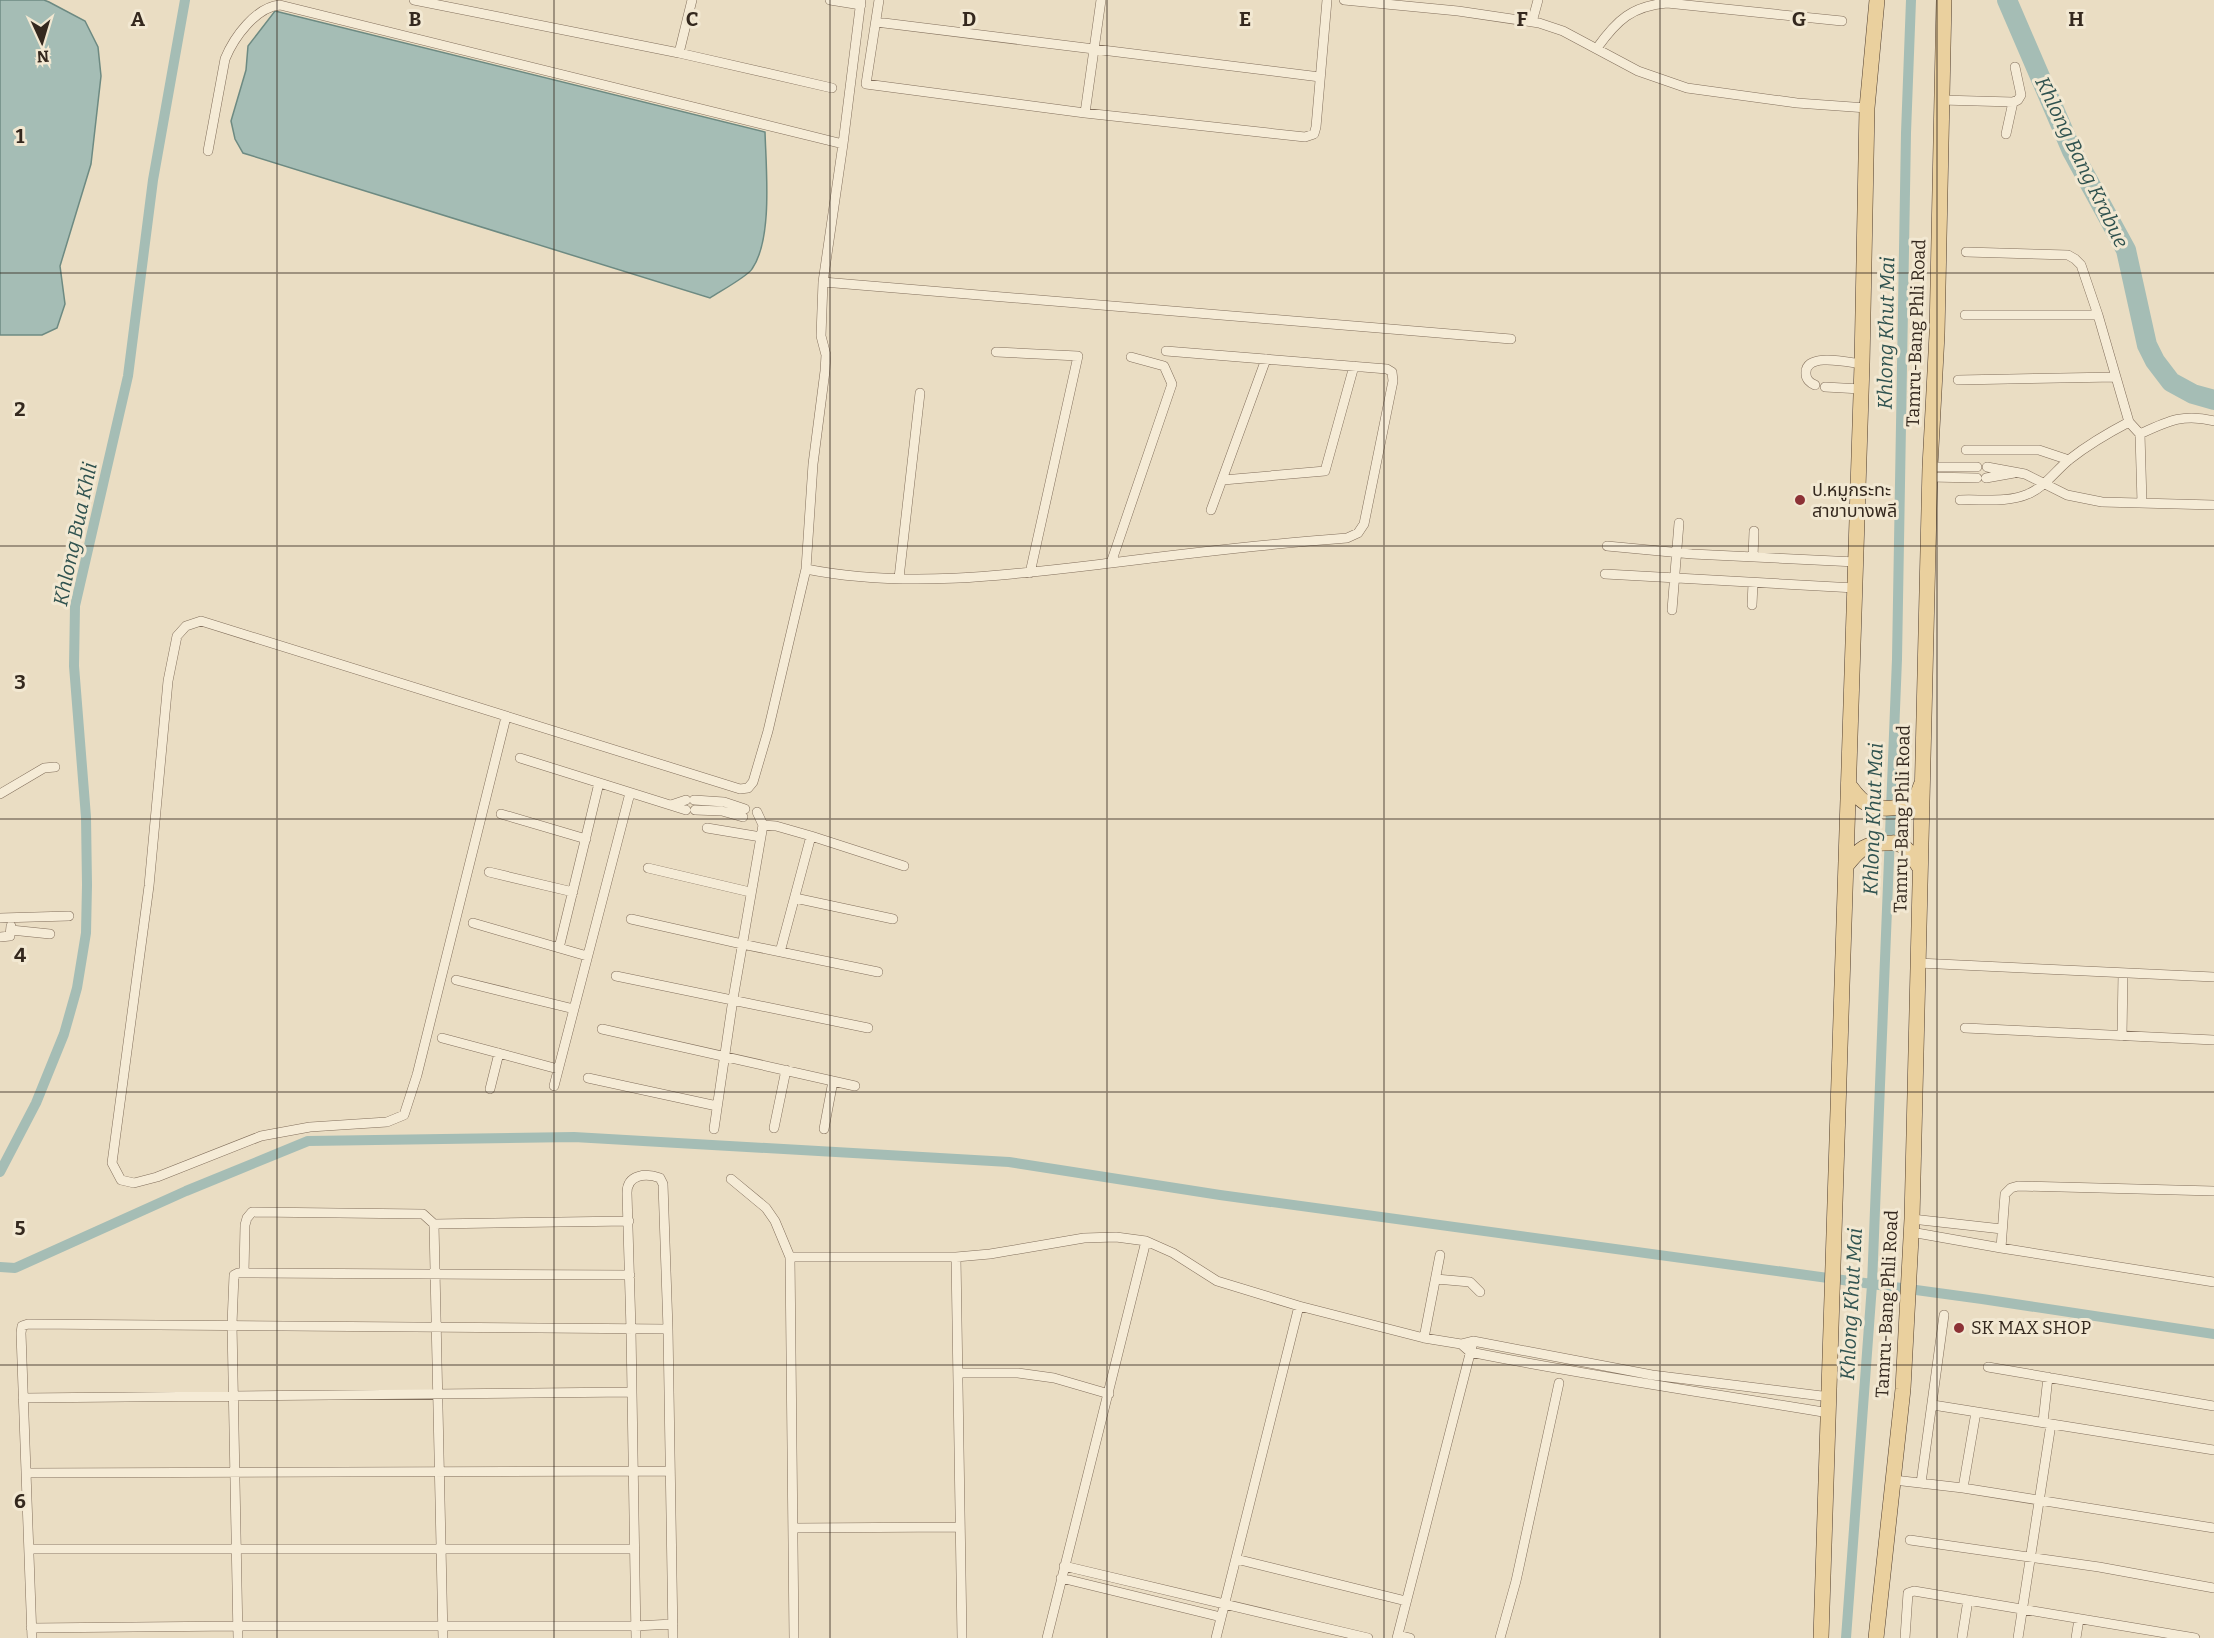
<svg xmlns="http://www.w3.org/2000/svg" width="2214" height="1638" font-family="Bitter,'Noto Sans Thai',serif">
  <style>
    .water { fill: #a5bdb5; stroke: #6d8a82; stroke-width: 1.5 }
    .lines { fill: none; stroke-linecap: round; stroke-linejoin: round }
    .canal { stroke: #a5bdb5; stroke-width: 10 }
    .river { stroke: #a5bdb5; stroke-width: 20 }
    .street-casing { stroke: #826f5c; stroke-width: 10 }
    .primary-casing { stroke: #503e30; stroke-width: 16 }
    .street { stroke: #f5ebd6; stroke-width: 9 }
    .primary { stroke: #ead09e; stroke-width: 15 }
    .grid { fill: none; stroke: #34281e; stroke-width: 1.5; stroke-opacity: 0.55 }
    .poi-dot { fill: #8c3135; stroke: #f2e8d2; stroke-width: 2 }
    .labels { text-anchor: middle; dominant-baseline: central; stroke-width: 6; stroke-linejoin: round; paint-order: stroke }
    .street-label { font-size: 18px; fill: #34281e; stroke: #f2e8d2 }
    .poi-label { font-size: 18px; fill: #34281e; stroke: #f2e8d2; text-anchor: start }
    .water-label { font-size: 20px; font-style: italic; fill: #2f524f; stroke: #f2e8d2 }
    .grid-label { font-size: 20px; text-anchor: middle; font-weight: bold; fill: #34281e; stroke: #f2e8d2; stroke-width: 6; stroke-linejoin: round; paint-order: stroke }
  </style>
  <rect width="100%" height="100%" fill="#eaddc3"/>
  <path class="water" d="M0,0H44L49,2L85,21L98,47L101,76L91,164L60,266L65,304L57,328L42,335H0Z
    M275,11L765,132C766,168 773,239 752,269C748,276 719,292 710,298L243,153L235,139L231,121L246,70L248,46Z"/>
  <g class="lines">
    <path class="canal" d="M0,1172L36,1103L64,1034L77,988L86,933L87,885L86,817L74,666L75,606L128,376L153,180L185,0
      M0,1267L15,1268L186,1191L308,1141L574,1137L1009,1162L1220,1195L1982,1299L2214,1334
      M1846,1638L1872,1285L1897,659L1906,133L1911,0"/>
    <path class="river" d="M2007,0L2072,151L2126,250L2147,345L2155,361L2171,382L2193,394L2214,400"/>
    <defs>
      <path id="street" d="M414,0L679,53L832,88
        M830,0L861,5
        M879,0L866,84L1085,113L1305,137L1314,134L1316,127L1327,0
        M1344,0L1458,11L1539,23L1563,31L1638,71L1687,88L1797,103L1867,108
        M876,22L1320,77
        M1532,22L1538,0
        M1597,48C1617,20 1632,6 1667,3L1842,21
        M679,53L692,0
        M1941,100L2013,102
        M1085,113L1101,0
        M2006,134L2013,102L2018,100L2021,95L2015,67
        M208,151L225,59C234,37 256,7 280,5L843,144
        M1966,252L2068,255L2075,259L2081,265L2098,315L2129,422L2140,434C2168,421 2184,413 2214,421
        M823,282L1511,339
        M1965,315H2098
        M996,352L1078,356L1030,573
        M1958,380L2116,377
        M1815,385C1810,383 1806,379 1806,374C1804,351 1851,363 1862,364
        M1825,387L1861,389
        M2140,434L2142,503
        M1966,450H2039L2069,460
        M1930,467H1977
        M1987,467L2025,474L2067,495L2102,502L2214,505
        M1930,477L1977,478
        M1986,478L2014,473
        M1223,480L1325,471L1354,366
        M1960,500C1981,499 2008,503 2028,494C2045,487 2056,470 2070,459C2089,444 2108,433 2129,422
        M1211,510L1266,359
        M1607,546L1692,554L1856,562
        M1753,557L1754,531
        M1111,563L1172,384L1164,366L1131,357
        M806,569C906,589 1011,575 1111,563C1190,553 1268,544 1347,538L1358,533L1364,524L1393,381L1392,372L1387,369L1166,351
        M1605,574L1855,588
        M899,578L920,393
        M1752,605L1753,583
        M1672,610L1679,523
        M506,717L417,1075L404,1115L387,1122L310,1127L261,1136L157,1177L134,1183L121,1180L112,1163L149,886L168,681L177,636L186,626L201,621L740,789L748,788L753,782L768,731L806,569L813,464L825,371L826,355L821,336L823,282L843,144L861,0
        M520,758L686,810
        M0,794L44,768L55,767
        M694,800L724,802L745,809
        M671,805L686,800
        M695,810L722,811L743,817
        M501,814L586,839
        M763,825L776,826L811,836L904,866
        M707,828L761,837
        M648,868L750,892
        M489,872L573,892
        M795,898L893,919
        M0,918L69,916
        M631,919L742,944L878,972
        M473,923L587,956
        M11,930L50,934
        M0,937L10,936L11,926
        M559,948L599,783
        M780,952L811,836
        M1918,963L2214,977
        M616,976L868,1028
        M456,980L574,1009
        M1965,1028L2214,1040
        M602,1029L855,1086
        M2122,1036L2123,973
        M442,1038L558,1069
        M588,1078L717,1106
        M554,1086L630,793
        M490,1089L499,1053
        M774,1128L786,1070
        M714,1129L733,999L763,825L757,812
        M824,1129L833,1081
        M731,1179L766,1208L775,1221L790,1257H956L990,1254L1084,1238L1116,1237L1146,1241L1173,1253L1217,1281L1299,1306L1424,1338L1461,1344L1473,1341L1652,1375L1830,1397
        M1912,1219L2002,1229
        M434,1224L629,1221
        M1911,1232L2001,1248L2214,1282
        M2001,1248L2005,1194L2011,1188L2018,1186L2214,1191
        M790,1257L794,1638
        M956,1257L962,1638
        M244,1273L245,1225L247,1218L252,1212L423,1214L434,1224L443,1638
        M1436,1279L1470,1282L1480,1292
        M1424,1338L1440,1255
        M1461,1344L1470,1352C1589,1376 1709,1393 1829,1413
        M1988,1367L2214,1406
        M958,1373H1018L1054,1378L1109,1394
        M23,1398L632,1392
        M1933,1405L2214,1450
        M2043,1422L2048,1377
        M26,1473L669,1471
        M1894,1480L1963,1488L2214,1528
        M1921,1483L1944,1315
        M1963,1488L1976,1412
        M793,1528L960,1527
        M1910,1540L2099,1567L2214,1588
        M29,1549H634
        M1236,1559L1406,1601
        M1064,1566L1368,1638
        M1061,1578L1221,1617
        M31,1628L238,1626H635L673,1624
        M1398,1635L1410,1638
        M32,1638L21,1333L22,1326L28,1324L668,1329
        M238,1638L232,1324L234,1275L238,1273L630,1275
        M636,1638L631,1330L627,1193C627,1174 646,1173 660,1178L663,1184L668,1329L673,1638
        M1047,1638L1146,1241
        M1216,1638L1299,1306
        M1397,1638L1472,1346
        M1500,1638L1516,1581L1559,1383
        M1905,1638L1908,1593L1914,1591L2195,1638
        M1962,1638L1968,1600
        M2018,1638L2051,1424
        M2076,1638L2079,1619"/>
      <path id="primary" d="M1849,785C1855,793 1861,802 1870,805C1884,811 1906,809 1916,796C1919,793 1920,787 1922,783
        M1846,866C1859,849 1867,842 1889,843C1893,843 1896,842 1899,844C1908,847 1915,861 1920,868
        M1821,1638L1862,364L1867,108L1877,0
        M1876,1638L1903,1389L1912,1219L1930,467L1937,334L1944,0"/>
    </defs>
    <use href="#street" class="street-casing"/>
    <use href="#primary" class="primary-casing"/>
    <use href="#street" class="street"/>
    <use href="#primary" class="primary"/>
  </g>
  <path class="grid" d="M277,0V1638M554,0V1638M830,0V1638M1107,0V1638M1384,0V1638M1660,0V1638M1937,0V1638M0,273H2214M0,546H2214M0,819H2214M0,1092H2214M0,1365H2214"/>
  <g class="poi-dot">
    <circle cx="1800" cy="500" r="6"/>
    <circle cx="1959" cy="1328" r="6"/>
  </g>
  <g class="labels">
    <g class="street-label">
      <text transform="translate(1916 333) rotate(-88)">Tamru-Bang Phli Road</text>
      <text transform="translate(1902 819) rotate(-89)">Tamru-Bang Phli Road</text>
      <text transform="translate(1887 1304) rotate(-87)">Tamru-Bang Phli Road</text>
    </g>
    <g class="poi-label">
      <text x="1812" y="490">ป.หมูกระทะ<tspan x="1812" dy="21">สาขาบางพลี</tspan></text>
      <text x="1971" y="1328">SK MAX SHOP</text>
    </g>
    <g class="water-label">
      <text transform="translate(2082 162) rotate(64)">Khlong Bang Krabue</text>
      <text transform="translate(1886 333) rotate(-89)">Khlong Khut Mai</text>
      <text transform="translate(75 534) rotate(-78)">Khlong Bua Khli</text>
      <text transform="translate(1873 819) rotate(-88)">Khlong Khut Mai</text>
      <text transform="translate(1851 1304) rotate(-87)">Khlong Khut Mai</text>
    </g>
  </g>
  <g class="grid-label">
    <text x="138" y="26">A</text>
    <text x="415" y="26">B</text>
    <text x="692" y="26">C</text>
    <text x="969" y="26">D</text>
    <text x="1245" y="26">E</text>
    <text x="1522" y="26">F</text>
    <text x="1799" y="26">G</text>
    <text x="2076" y="26">H</text>
    <text x="20" y="143">1</text>
    <text x="20" y="416">2</text>
    <text x="20" y="689">3</text>
    <text x="20" y="962">4</text>
    <text x="20" y="1235">5</text>
    <text x="20" y="1508">6</text>
  </g>
  <g transform="translate(42 42) rotate(176)" stroke="#f2e8d2" stroke-width="4.5" paint-order="stroke">
  <path d="M0-4.5L10 22L0 15L-10 22Z" fill="#34281e"/>
  <text y="-9" font-size="16" font-weight="bold" text-anchor="middle" fill="#34281e">N</text>
  </g>
</svg>
